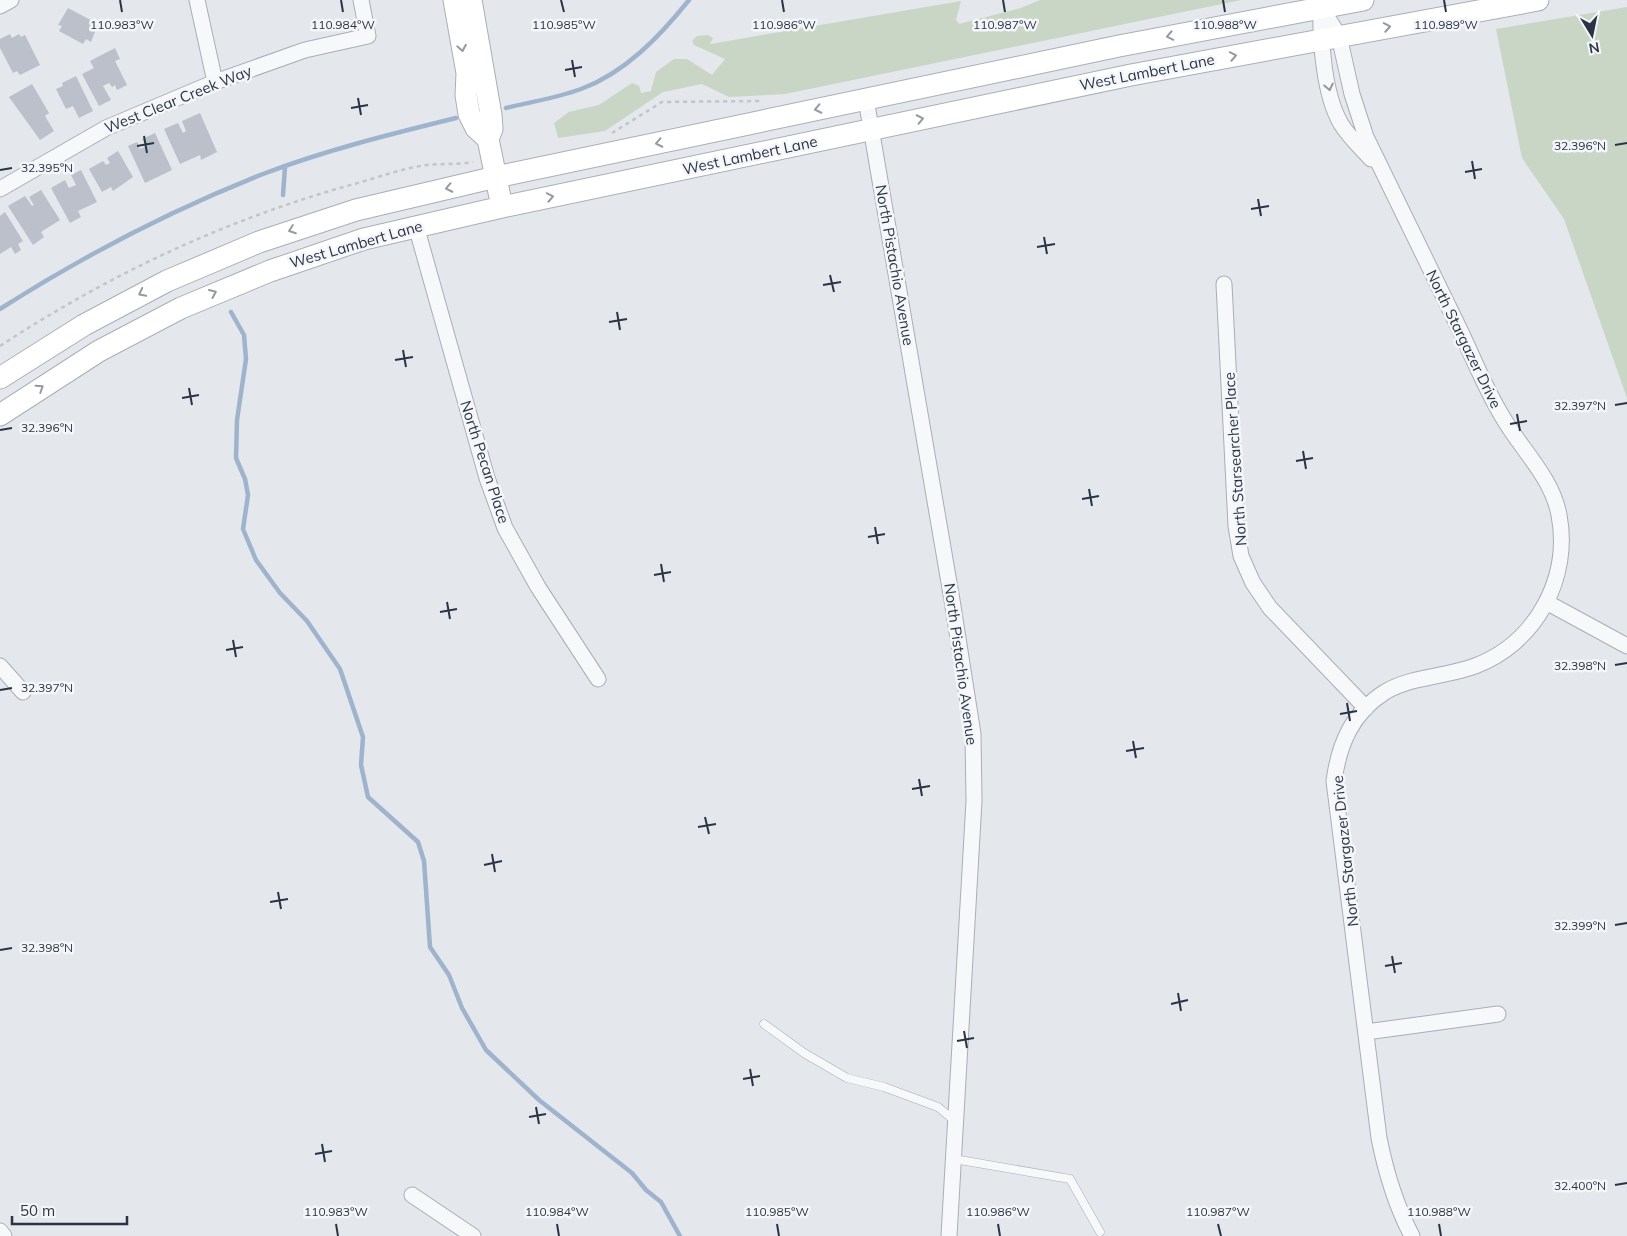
<svg xmlns="http://www.w3.org/2000/svg" width="1627" height="1236" font-family="Mulish,sans-serif">
  <style>
    .green { fill: #c9d6c5 }
    .lines { fill: none; stroke-linecap: round; stroke-linejoin: round }
    .stream { stroke: #9fb4cc; stroke-width: 4.5 }
    .building { fill: #bbc0ca }
    .lane-casing { stroke: #a9aeb7; stroke-width: 9 }
    .street-casing { stroke: #a9aeb7; stroke-width: 17 }
    .secondary-casing { stroke: #a9aeb7; stroke-width: 23 }
    .path { stroke: #c2c5cb; stroke-width: 2.5; stroke-dasharray: 4 4; stroke-linecap: butt }
    .lane { stroke: #f7f8fa; stroke-width: 8 }
    .street { stroke: #f7f8fa; stroke-width: 15 }
    .secondary { stroke: #fff; stroke-width: 21 }
    .oneway { stroke: #959aa2 }
    .oneway2 { stroke: #9196a0 }
    .ticks { fill: none; stroke: #2b3445; stroke-width: 2 }
    .labels { text-anchor: middle; dominant-baseline: central; stroke-width: 5; stroke-linejoin: round; paint-order: stroke }
    .street-label { font-size: 15px; fill: #2b3445; stroke: #f4f6f9 }
    .ticks-label { font-size: 12px; text-anchor: middle; fill: #2b3445; stroke: #f4f6f9; stroke-width: 5; stroke-linejoin: round; paint-order: stroke }
  </style>
  <rect width="100%" height="100%" fill="#e4e7ec"/>
  <path class="green" d="M1040,0H1241L785,94L729,97L702,84L663,92L605,131L558,138L554,123L569,112L599,105L632,83L639,86L641,93L651,91L656,72L674,59H687L712,75L725,59L694,45L692,41L697,36L708,35L713,38L710,44L961,1L956,20L959,24L1021,8Z
    M1627,7V398L1564,219L1522,158L1496,29Z"/>
  <g class="lines">
    <path class="stream" d="M506,108C530,102 557,98 581,89C625,73 660,36 689,0
      M283,195L285,167
      M0,309C83,256 172,210 263,174C326,150 391,134 456,118
      M231,312L244,335L246,359L237,420L236,458L245,479L248,495L243,529L256,560L280,593L307,621L340,669L363,737L361,765L368,797L418,842L424,861L430,947L449,975L462,1008L486,1050L539,1100L632,1173L646,1190L661,1202L680,1236"/>
  </g>
  <path class="building" d="M68,8L98,24L91,42L86,39L83,44L59,31L62,26L58,25Z
    M10,34L12,38L19,34L21,37L25,35L40,65L20,75L17,71L13,73L0,48V39Z
    M115,48L120,59L115,61L127,85L117,90L115,85L112,87L109,83L103,86L111,100L99,106L82,74L94,68L90,61Z
    M76,76L93,111L79,118L73,106L66,109L56,89L63,86L62,83Z
    M32,84L49,113L45,116L54,131L40,140L9,97Z
    M200,113L217,152L201,160L200,155L180,164L164,129L178,123L183,133L186,131L182,121Z
    M155,133L172,170L145,183L128,146L137,142L140,149L146,146L142,139Z
    M118,151L133,177L113,191L111,187L102,192L89,169L103,161L106,165L110,163L107,158Z
    M81,170L97,202L78,211L81,217L70,223L51,188L65,180L69,188L76,185L71,175Z
    M41,190L60,220L41,232L44,237L33,245L8,206L25,196L32,206L34,205L29,197Z
    M5,212L23,241L18,244L21,250L15,254L11,247L0,254V216Z"/>
  <g class="lines">
    <defs>
      <path id="lane" d="M764,1024L804,1053L847,1078L884,1087L938,1107L956,1122
        M954,1159L1070,1179L1100,1232"/>
      <path id="street" d="M197,0L215,82
        M0,6L11,0
        M1321,7L1339,36L1352,94L1366,137C1397,200 1428,264 1459,328C1473,357 1485,388 1502,416C1520,448 1552,477 1559,515C1571,578 1536,643 1475,666C1446,677 1412,676 1385,692C1352,713 1339,744 1334,781L1379,1138C1386,1173 1395,1204 1412,1236
        M1321,7C1320,41 1324,95 1341,124C1349,137 1361,148 1371,159
        M866,99L952,600L973,734L974,801L949,1236
        M0,189L106,128L215,82L305,50L368,36L361,0
        M416,226L487,478L505,528L538,587L598,679
        M1224,284L1236,526L1241,556L1253,583L1270,608L1366,708
        M1548,603L1627,646
        M0,666L23,692
        M1366,1032L1498,1014
        M412,1195L473,1236
        M0,1231L4,1236"/>
      <path id="secondary" d="M454,0L467,73L466,95L469,114L476,128L488,139
        M471,0L491,115L492,129L488,139L502,207
        M0,378L84,325L167,281L259,242L356,210L496,177L1119,46L1363,0
        M0,415L99,351L181,308L270,271L364,239L502,207L1131,75L1538,0"/>
    </defs>
    <use href="#lane" class="lane-casing"/>
    <use href="#street" class="street-casing"/>
    <use href="#secondary" class="secondary-casing"/>
    <path class="path" d="M612,133L662,102L761,101
      M0,346C110,274 227,219 354,184C376,178 398,170 420,166C437,163 455,165 473,162"/>
    <use href="#lane" class="lane"/>
    <use href="#street" class="street"/>
    <use href="#secondary" class="secondary"/>
  </g>
  <defs><path id="oneway-chevron" d="M-2-3.5L2.5 0L-2 3.5" fill="none" stroke-width="1.6" stroke-linecap="round" stroke-linejoin="round" transform="scale(1.25)"/></defs>
  <g class="oneway">
    <use href="#oneway-chevron" transform="translate(1387 27) rotate(-10)"/>
    <use href="#oneway-chevron" transform="translate(1170 36) rotate(169)"/>
    <use href="#oneway-chevron" transform="translate(462 48) rotate(80)"/>
    <use href="#oneway-chevron" transform="translate(1233 56) rotate(-11)"/>
    <use href="#oneway-chevron" transform="translate(818 109) rotate(168)"/>
    <use href="#oneway-chevron" transform="translate(920 119) rotate(-12)"/>
    <use href="#oneway-chevron" transform="translate(659 143) rotate(168)"/>
    <use href="#oneway-chevron" transform="translate(449 188) rotate(168)"/>
    <use href="#oneway-chevron" transform="translate(550 197) rotate(-11)"/>
    <use href="#oneway-chevron" transform="translate(292 230) rotate(160)"/>
    <use href="#oneway-chevron" transform="translate(142 293) rotate(153)"/>
    <use href="#oneway-chevron" transform="translate(213 293) rotate(-24)"/>
    <use href="#oneway-chevron" transform="translate(40 388) rotate(-33)"/>
  </g>
  <use class="oneway2" href="#oneway-chevron" transform="translate(1329 87) rotate(78)"/>
  <path class="ticks" d="M120,0L122,12M341,0L343,12M561,0L564,12M782,0L784,12M1003,0L1005,12M1223,0L1225,12M1444,0L1446,12M572,60L575,77M565,70L582,67M358,98L361,115M351,108L368,105M144,136L147,153M1615,145L1627,143M137,146L154,143M1472,161L1475,179M0,170L12,168M1465,172L1482,169M1258,199L1261,216M1251,209L1269,206M1044,237L1047,254M1037,247L1055,244M830,275L834,292M823,285L841,282M617,312L620,330M609,322L627,319M403,350L406,367M395,360L413,357M189,388L192,405M182,398L199,395M1615,405L1627,403M1517,414L1520,431M1510,424L1527,421M0,430L12,428M1303,451L1306,469M1296,461L1313,458M1089,489L1092,506M1082,499L1099,496M875,527L878,544M868,537L885,534M661,564L664,582M654,575L671,572M447,602L450,619M440,612L457,609M233,640L236,657M226,650L243,647M1615,665L1627,663M0,690L12,688M1347,703L1350,721M1340,714L1357,711M1133,741L1136,758M1126,751L1144,748M919,779L922,796M912,789L930,786M705,817L709,834M698,827L716,824M492,854L495,872M484,865L502,861M278,892L281,909M270,902L288,899M1615,925L1627,923M0,950L12,948M1392,956L1395,973M1385,966L1402,963M1178,993L1181,1011M1171,1004L1188,1000M964,1031L967,1048M957,1041L974,1038M750,1069L753,1086M743,1079L760,1076M536,1107L539,1124M529,1117L546,1114M322,1144L325,1162M315,1154L332,1151M1615,1185L1627,1183M336,1224L338,1236M557,1224L559,1236M777,1224L779,1236M998,1224L1000,1236M1218,1224L1221,1236M1439,1224L1441,1236"/>
  <g class="labels">
    <g class="street-label">
      <text transform="translate(1147 72) rotate(-11)">West Lambert Lane</text>
      <text transform="translate(178 99) rotate(-22)">West Clear Creek Way</text>
      <text transform="translate(750 155) rotate(-12)">West Lambert Lane</text>
      <text transform="translate(356 244) rotate(-16)">West Lambert Lane</text>
      <text transform="translate(895 265) rotate(80)">North Pistachio Avenue</text>
      <text transform="translate(1464 339) rotate(64)">North Stargazer Drive</text>
      <text transform="translate(1235 459) rotate(-94)">North Starsearcher Place</text>
      <text transform="translate(485 462) rotate(72)">North Pecan Place</text>
      <text transform="translate(961 664) rotate(82)">North Pistachio Avenue</text>
      <text transform="translate(1345 851) rotate(-96)">North Stargazer Drive</text>
    </g>
  </g>
  <g class="ticks-label">
    <text x="122" y="29">110.983°W</text>
    <text x="343" y="29">110.984°W</text>
    <text x="564" y="29">110.985°W</text>
    <text x="784" y="29">110.986°W</text>
    <text x="1005" y="29">110.987°W</text>
    <text x="1225" y="29">110.988°W</text>
    <text x="1446" y="29">110.989°W</text>
    <text x="1580" y="150">32.396°N</text>
    <text x="47" y="172">32.395°N</text>
    <text x="1580" y="410">32.397°N</text>
    <text x="47" y="432">32.396°N</text>
    <text x="1580" y="670">32.398°N</text>
    <text x="47" y="692">32.397°N</text>
    <text x="1580" y="930">32.399°N</text>
    <text x="47" y="952">32.398°N</text>
    <text x="1580" y="1190">32.400°N</text>
    <text x="336" y="1216">110.983°W</text>
    <text x="557" y="1216">110.984°W</text>
    <text x="777" y="1216">110.985°W</text>
    <text x="998" y="1216">110.986°W</text>
    <text x="1218" y="1216">110.987°W</text>
    <text x="1439" y="1216">110.988°W</text>
  </g>
  <g transform="translate(1592 35) rotate(170)" stroke="#f4f6f9" stroke-width="4" paint-order="stroke">
  <path d="M0-4L9 19L0 12L-9 19Z" fill="#2b3445"/>
  <text y="-8" font-size="14" font-weight="bold" text-anchor="middle" fill="#2b3445">N</text>
  </g>
  <path d="M12 1216v8h115v-8" fill="none" stroke="#2b3445" stroke-width="2.5"/>
  <text x="20" y="1216" font-size="15" fill="#2b3445" stroke="#f4f6f9" stroke-width="4" paint-order="stroke">50 m</text>
</svg>
